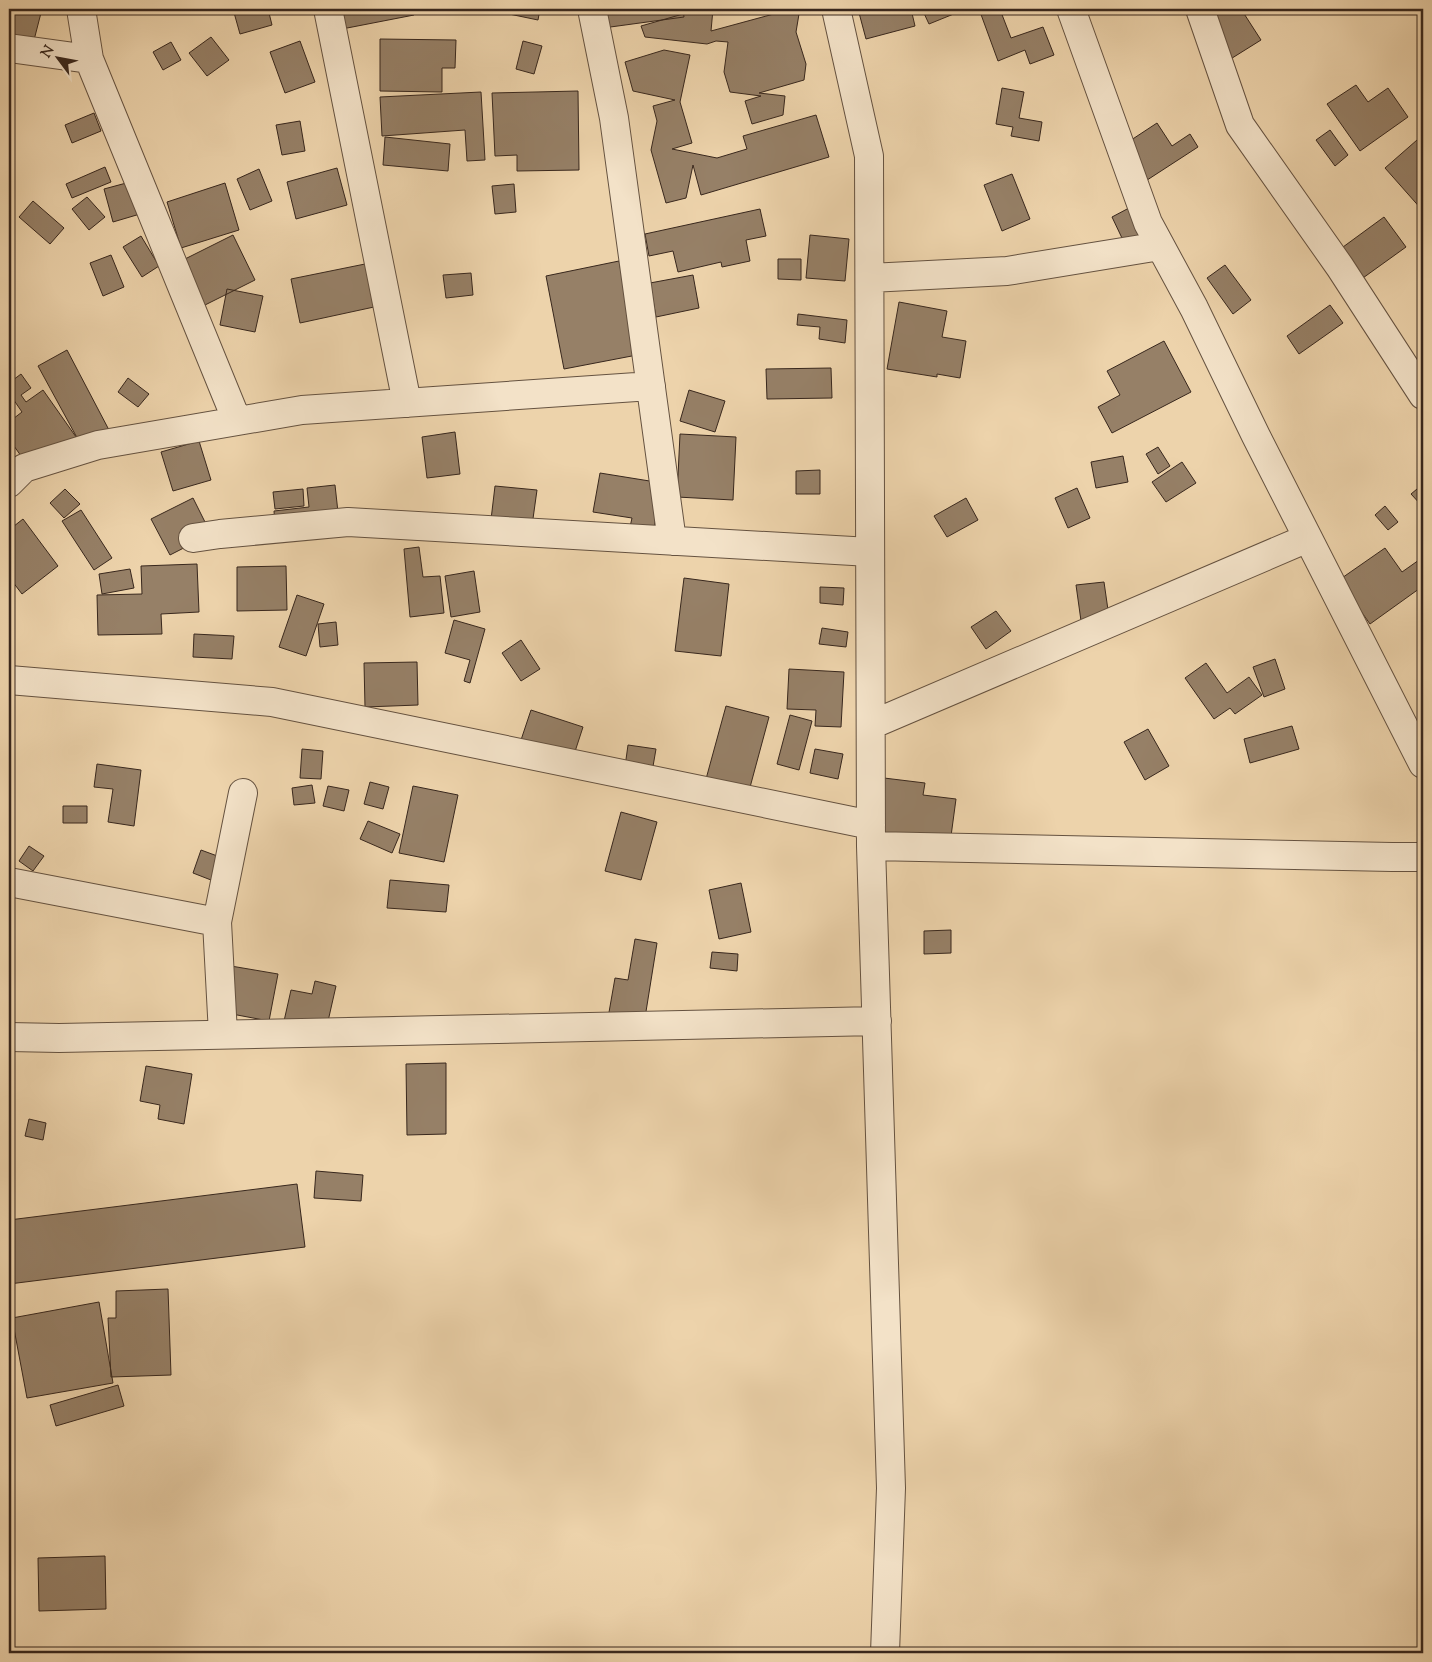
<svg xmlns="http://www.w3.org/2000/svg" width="1432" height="1662" font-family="'Sorts Mill Goudy',serif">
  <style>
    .building { fill: #968067; stroke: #38271d }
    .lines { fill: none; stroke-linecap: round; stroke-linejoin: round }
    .minor-casing { stroke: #655240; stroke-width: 30 }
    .minor { stroke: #f3e2c8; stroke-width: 28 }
  </style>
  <rect width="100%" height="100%" fill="#edd3ab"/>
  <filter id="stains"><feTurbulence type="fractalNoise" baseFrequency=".004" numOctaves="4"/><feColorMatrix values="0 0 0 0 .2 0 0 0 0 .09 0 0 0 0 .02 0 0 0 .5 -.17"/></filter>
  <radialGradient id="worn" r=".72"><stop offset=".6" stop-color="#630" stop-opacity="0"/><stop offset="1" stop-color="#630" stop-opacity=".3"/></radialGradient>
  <path class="building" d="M9,9H42L33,44L9,38Z
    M233,9H268L272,25L240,34Z
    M338,9H413L414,15L342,29Z
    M485,9H540L538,20Z
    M600,9H683L684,17L603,28Z
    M684,9H713L711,31L781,12L799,14L796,32L806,64L804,80L759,93L785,96L783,115L752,124L745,101L761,96L730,92L724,72L728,42L716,41L707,44L645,37L641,26L683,14Z
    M858,9H911L915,26L866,39Z
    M922,9H966L929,24Z
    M979,9H1009L1001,12L1011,38L1043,27L1054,55L1030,64L1025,50L998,61Z
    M1195,9H1241L1261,40L1221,65Z
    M211,37L229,60L207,76L189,53Z
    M380,39L456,40L455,68H442V92L380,91Z
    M300,41L315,82L285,93L270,52Z
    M523,41L542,46L534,74L516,69Z
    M171,42L181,60L163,70L153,52Z
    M664,50L690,55L680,102L692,143L672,149L717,158L747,149L743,136L816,115L829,157L701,195L693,165L686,198L666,203L651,150L657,121L653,106L675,100L633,91L625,62Z
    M1356,85L1368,102L1388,88L1408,117L1360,151L1327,104Z
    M1002,88L1024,92L1019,118L1042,122L1039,141L1011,136L1013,127L996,124Z
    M578,91L579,170L517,171V155L495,156L492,93Z
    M481,92L485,160L467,161L465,130L382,136L380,97Z
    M94,113L101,131L72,143L65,125Z
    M300,121L305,151L282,155L276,125Z
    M1157,123L1172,146L1190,134L1198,147L1141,184L1119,148Z
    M1330,130L1348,155L1335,166L1316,140Z
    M385,137L450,144L448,171L383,165Z
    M1417,140L1423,147V211L1385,168Z
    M105,167L111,182L72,198L66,184Z
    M337,168L347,205L296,219L287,182Z
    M259,169L272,201L250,210L237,179Z
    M1012,174L1030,219L1002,231L984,185Z
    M130,182L140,214L113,222L104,189Z
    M225,183L239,230L181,248L167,202Z
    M514,184L516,212L495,214L492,186Z
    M9,190L14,198L9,202Z
    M87,197L105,217L89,230L72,209Z
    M33,201L64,228L50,244L19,217Z
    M1129,208L1148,248L1131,257L1112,217Z
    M760,209L766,236L746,240L750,261L722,267L721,262L678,272L673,251L649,256L645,234Z
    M1384,217L1406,247L1349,288L1328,258Z
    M233,235L255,280L199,308L177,263Z
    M810,235L849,239L845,281L806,278Z
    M141,236L159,266L142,277L123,247Z
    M111,255L124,287L103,296L90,263Z
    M778,259H801V280L778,279Z
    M619,261L637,355L564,369L546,276Z
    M365,264L374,307L300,323L291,279Z
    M1225,265L1251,300L1233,314L1207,278Z
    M471,273L473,295L446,298L443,275Z
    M693,275L699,308L656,317L650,283Z
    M227,289L263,296L255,332L220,325Z
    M899,302L947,311L942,337L966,341L960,378L937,374V377L887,369Z
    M1330,305L1343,323L1299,354L1287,336Z
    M798,314L847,320L845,343L819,339L820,327L797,325Z
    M1164,341L1191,392L1112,433L1098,407L1120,395L1107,371Z
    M67,350L109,430L81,445L38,366Z
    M831,368L832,398L767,399L766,369Z
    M21,374L31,388L21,395L26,402L43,390L81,444L36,477L9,439V422L22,412L9,393V383Z
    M128,378L149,394L138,407L118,392Z
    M689,390L725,401L715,432L680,421Z
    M455,432L460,474L427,478L422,437Z
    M680,434L736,437L733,500L677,497Z
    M199,441L211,480L173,491L161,452Z
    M1158,447L1170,466L1158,474L1146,454Z
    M1123,456L1128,482L1096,488L1091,462Z
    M1182,462L1196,483L1166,502L1152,482Z
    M820,470V494H796V471Z
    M600,473L662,483L652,540L628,536L632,518L593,512Z
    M1423,484V507L1411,494Z
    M335,485L340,530L276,538L274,511L309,507L307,488Z
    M495,486L537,490L531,533L490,528Z
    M1077,488L1090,518L1068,528L1055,498Z
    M65,489L80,504L64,518L50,503Z
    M303,489L304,506L275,509L273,492Z
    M193,498L211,534L170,555L151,519Z
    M966,498L978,520L947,537L934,516Z
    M1385,506L1398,522L1388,530L1375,515Z
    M81,510L112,558L94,570L62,521Z
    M23,519L58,566L22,594L9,577V530Z
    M419,547L423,577L440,576L444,613L410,617L404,549Z
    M1385,548L1402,572L1419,560L1423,566V586L1370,624L1339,580Z
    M197,564L199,612L161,614L162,634L98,635L97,595L142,594L141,566Z
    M286,566L287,610L237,611V567Z
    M130,569L134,588L102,594L99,574Z
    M474,571L480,612L451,617L445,576Z
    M684,578L729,584L721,656L675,651Z
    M1104,582L1110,624L1082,628L1076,585Z
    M820,587L844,588L843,605L820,603Z
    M297,595L324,604L306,656L279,647Z
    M996,611L1011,631L986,649L971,627Z
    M454,620L485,629L470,683L464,681L470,660L445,653Z
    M336,622L338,645L320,647L318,624Z
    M822,628L848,632L846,647L819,644Z
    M194,634L234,636L232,659L193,657Z
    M521,640L540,669L521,681L502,653Z
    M1275,659L1285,689L1264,697L1253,667Z
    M417,662L418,705L365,707L364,663Z
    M1206,663L1227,693L1249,677L1262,695L1235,714L1230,708L1214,719L1185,678Z
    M789,669L844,672L841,727L815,726L816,710L787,709Z
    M726,706L769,717L749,791L706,779Z
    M531,710L583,727L570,767L518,749Z
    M790,715L812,721L799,770L777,764Z
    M1292,726L1299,749L1250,763L1244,739Z
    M1148,729L1169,766L1145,780L1124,742Z
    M628,745L656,749L651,778L624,774Z
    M302,749L323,751L321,779L300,778Z
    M815,749L843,754L838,779L810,773Z
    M97,764L141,770L134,826L108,822L113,789L94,787Z
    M884,778L925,783L923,795L956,799L949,851L876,842Z
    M370,782L389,787L383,809L364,804Z
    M312,785L315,803L294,805L292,788Z
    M328,786L349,790L344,811L323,806Z
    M413,786L458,795L444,862L399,853Z
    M63,806H87V823H63Z
    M621,812L657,822L641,880L605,871Z
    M368,821L400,834L392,853L360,839Z
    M29,846L44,856L33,871L19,861Z
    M201,850L220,857L211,880L193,873Z
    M390,880L449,885L446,912L387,908Z
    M741,883L751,932L719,939L709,890Z
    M951,930V953L924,954V931Z
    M635,939L657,943L644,1024L608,1018L615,978L628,980Z
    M712,952L738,954L737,971L710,968Z
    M225,965L278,974L269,1021L216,1011Z
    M315,981L336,986L324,1039L282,1030L291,990L312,994Z
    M446,1063V1134L407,1135L406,1064Z
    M146,1066L192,1074L184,1124L158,1119L160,1105L140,1101Z
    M29,1119L46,1123L43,1140L25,1136Z
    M316,1171L363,1175L361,1201L314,1198Z
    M297,1184L305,1247L9,1284V1220Z
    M168,1289L171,1375L111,1377L108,1318H116V1291Z
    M99,1302L113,1383L27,1398L12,1318Z
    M118,1385L124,1406L56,1426L50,1405Z
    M105,1556L106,1609L39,1611L38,1558Z"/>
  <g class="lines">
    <defs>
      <path id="minor" d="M81,9L89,59L237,421
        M328,9L407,403
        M592,9L614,118L672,541
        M836,9L869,156L871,846L891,1488L885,1653
        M1071,9L1148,223L1194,308L1256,436L1423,764
        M1200,9L1240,125L1340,267L1423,395
        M9,48L89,59
        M870,278L1007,271L1160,246
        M9,483L24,468L98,445L302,410L651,386
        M193,538L220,534L348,522L870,552
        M9,680L272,702L871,825
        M871,725L1308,538
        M871,846L1392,857H1423
        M9,882L217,922
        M223,1034L217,922L243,793
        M9,1037L59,1038L877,1021"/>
    </defs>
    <use href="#minor" class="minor-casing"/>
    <use href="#minor" class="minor"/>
  </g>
  <rect width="1432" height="1662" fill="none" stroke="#edd3ab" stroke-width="30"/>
  <rect x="10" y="10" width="1412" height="1642" fill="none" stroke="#38271d" stroke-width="2.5"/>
  <rect x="15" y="15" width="1402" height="1632" fill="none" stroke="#38271d"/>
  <g transform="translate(58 58) rotate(302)" stroke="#f3e2c8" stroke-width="4" paint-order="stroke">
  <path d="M0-4L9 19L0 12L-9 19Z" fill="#38271d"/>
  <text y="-8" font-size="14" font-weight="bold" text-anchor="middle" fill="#38271d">N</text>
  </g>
  <rect width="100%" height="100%" filter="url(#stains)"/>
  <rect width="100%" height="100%" fill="url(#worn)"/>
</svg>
